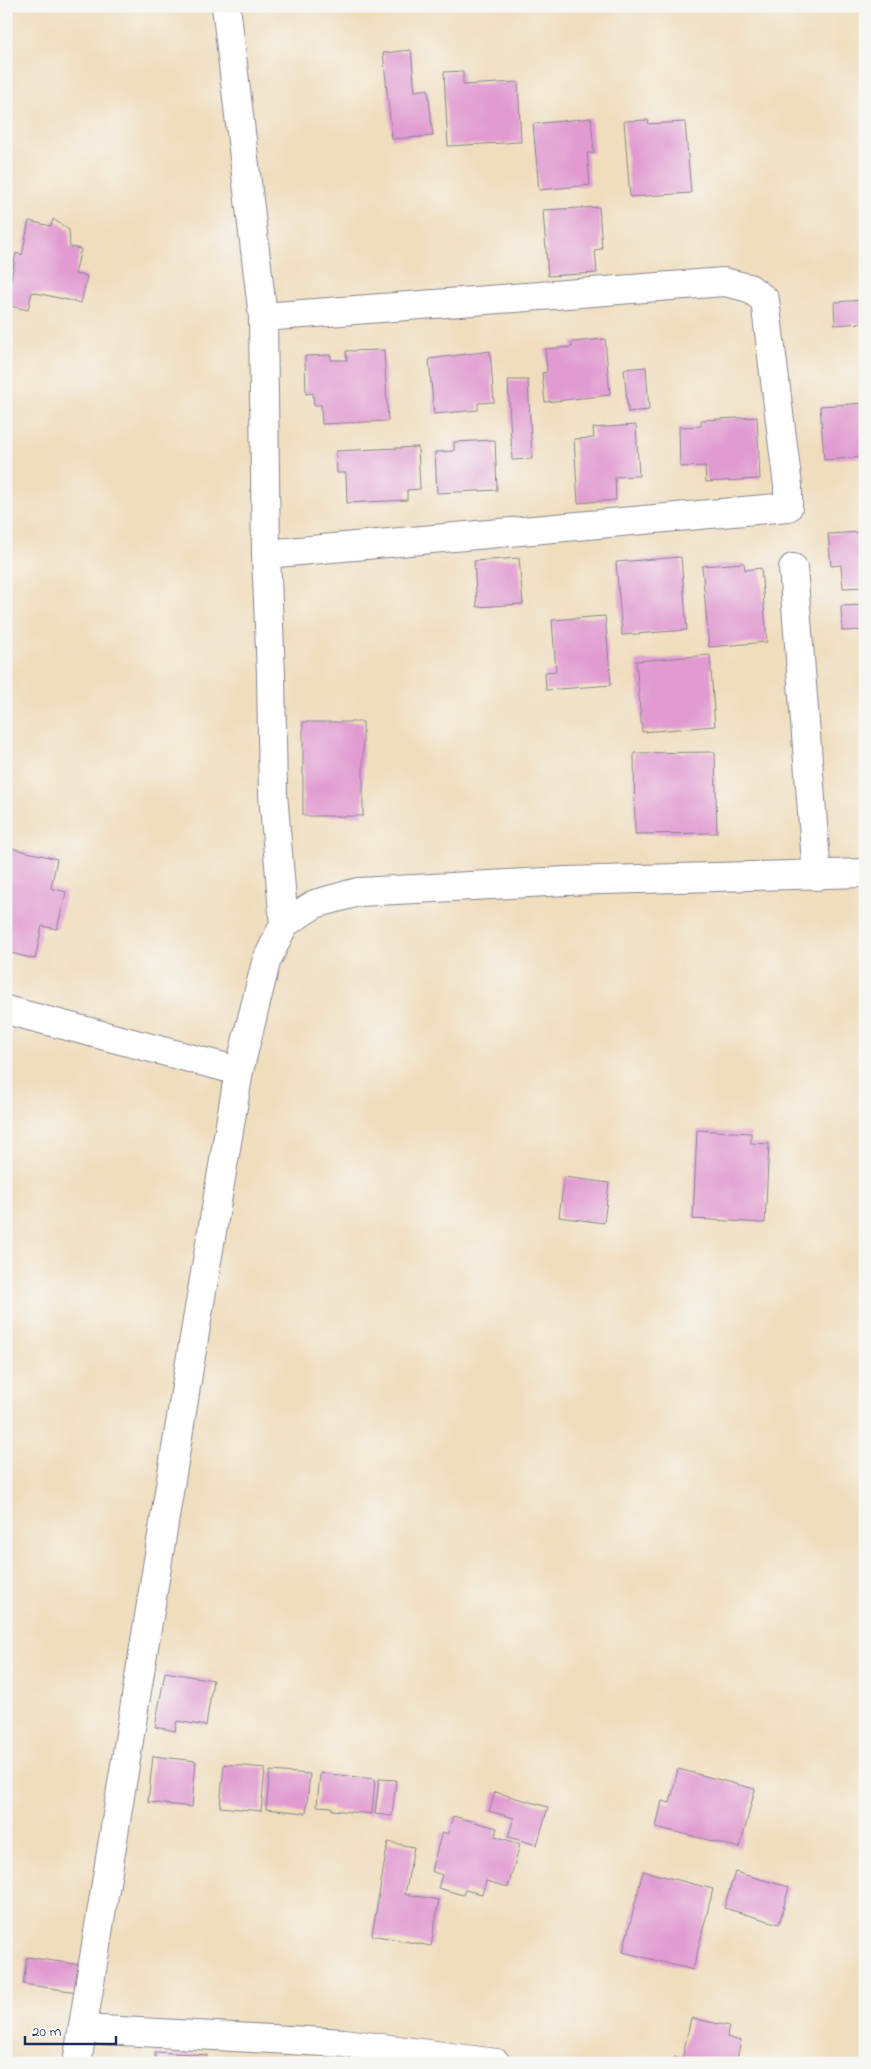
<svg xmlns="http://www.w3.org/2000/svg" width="871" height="2069" font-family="'Indie Flower',sans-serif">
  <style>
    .building { fill: #e19bd1 }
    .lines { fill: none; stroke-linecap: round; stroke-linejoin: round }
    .street-casing { stroke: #86868e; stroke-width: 30 }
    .street { stroke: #fff; stroke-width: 28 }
  </style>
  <rect width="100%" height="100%" fill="#f6f6f2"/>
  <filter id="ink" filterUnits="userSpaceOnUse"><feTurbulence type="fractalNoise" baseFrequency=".02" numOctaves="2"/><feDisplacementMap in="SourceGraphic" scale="10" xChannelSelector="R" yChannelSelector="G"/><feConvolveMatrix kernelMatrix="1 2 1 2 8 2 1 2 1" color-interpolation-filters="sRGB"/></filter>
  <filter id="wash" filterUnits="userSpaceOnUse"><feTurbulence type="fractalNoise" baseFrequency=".0096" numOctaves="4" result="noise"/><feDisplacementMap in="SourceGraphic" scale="20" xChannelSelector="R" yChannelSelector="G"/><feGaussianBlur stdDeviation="1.12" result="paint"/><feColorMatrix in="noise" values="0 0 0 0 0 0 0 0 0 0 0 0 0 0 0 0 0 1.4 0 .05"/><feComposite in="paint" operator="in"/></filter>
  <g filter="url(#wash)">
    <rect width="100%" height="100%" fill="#f0ddbd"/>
    <g id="blocks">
      <path class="building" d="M411,50L415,91L428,89L433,136L392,139L383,53Z
        M463,71V85L518,82L521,142L448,146L444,72Z
        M591,118L594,153H587L590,185L539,190L533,124Z
        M648,120L649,124L685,122L691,193L630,197L624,121Z
        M599,207L602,249L595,250L597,273L548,276L543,210Z
        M53,219L69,230L70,247L81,249L75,274L87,276L81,303L32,292L28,310L6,305L16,253L22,255L29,221L51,226Z
        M865,300V328L863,323L835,325L834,302Z
        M605,339L610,395L545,402L542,373L547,372L545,349L572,347V342Z
        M384,350L388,421L322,424L321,405H314L313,393L306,394L305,356L331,355V360H347L346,351Z
        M490,351L494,402L478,403V410L434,414L429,359Z
        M646,367L649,410L628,412L624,369Z
        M508,380H528L532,459L512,460Z
        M865,403V457L824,460L820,406Z
        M757,417L760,479L706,482L705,466L680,467L679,427L701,426V420Z
        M636,425L639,476L615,477L616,500L578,503L574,439L594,438L593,428Z
        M495,440L497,490L437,493L435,452L454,451V442Z
        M418,447L420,489L407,490V500L347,503L346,473H337L336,451Z
        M865,522V587L843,588L841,565L831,566L828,534L860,532V523Z
        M681,557L687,630L622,635L616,562Z
        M519,558L523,604L477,607L474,561Z
        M744,563L745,570L761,568L767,642L709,647L702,566Z
        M865,605V630L842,631L841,606Z
        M605,616L611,685L546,690L545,672L556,671L552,620Z
        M710,655L715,726L642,732L636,661Z
        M303,722H363V816H303Z
        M715,752L717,833L635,834L634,753Z
        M6,847L57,859L51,888L66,892L57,929L42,926L35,959L6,952Z
        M697,1130L751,1133V1143L769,1144L765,1223L693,1219Z
        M564,1177L609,1183L604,1223L559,1217Z
        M165,1672L213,1680L206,1726L177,1721L175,1731L155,1727Z
        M153,1756L196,1761L192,1807L148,1802Z
        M224,1764L265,1768L261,1811L220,1807Z
        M678,1769L755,1789L740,1848L656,1827L662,1801L670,1803Z
        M270,1771L310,1774L306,1813L266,1809Z
        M320,1773L375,1779L372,1814L332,1810V1807L317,1806Z
        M379,1779L396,1780L392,1816L375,1814Z
        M495,1792L548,1807L537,1845L508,1837L514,1818L489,1811Z
        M453,1816L497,1828L495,1836L520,1844L508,1887L486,1881L482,1894L465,1890L463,1895L438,1888L442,1875L431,1871L442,1832L448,1834Z
        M388,1842L414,1847L405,1894L439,1900L431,1946L372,1935Z
        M643,1871L713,1889L693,1970L623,1952Z
        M735,1872L789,1887L779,1924L724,1908Z
        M27,1957L81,1965L77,1992L23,1984Z
        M691,2018L729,2026L727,2037L741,2041L736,2063H673L674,2057L682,2059Z
        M155,2052L207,2055V2063H155Z"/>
    </g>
  </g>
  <g filter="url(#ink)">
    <use href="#blocks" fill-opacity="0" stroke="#86868e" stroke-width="1"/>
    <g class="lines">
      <defs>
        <path id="street" d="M226,6L263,317L266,554L271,674L273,794L284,924
          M263,317L724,282L749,288L765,300L788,486V507L266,554
          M793,568L817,876
          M6,1010L239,1071
          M83,2029L344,2043L496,2063
          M77,2063L189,1368L239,1071L266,962L284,924L315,904L358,892L566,881L865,873"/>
      </defs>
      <use href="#street" class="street-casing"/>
      <use href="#street" class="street"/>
    </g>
  </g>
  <rect width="871" height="2069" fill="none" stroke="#f6f6f2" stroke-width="25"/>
  <path d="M25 2036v8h91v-8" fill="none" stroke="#1b2f5e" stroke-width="2.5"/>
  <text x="32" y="2036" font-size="15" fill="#1b2f5e" stroke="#f6f6f2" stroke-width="4" paint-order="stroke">20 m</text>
</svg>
